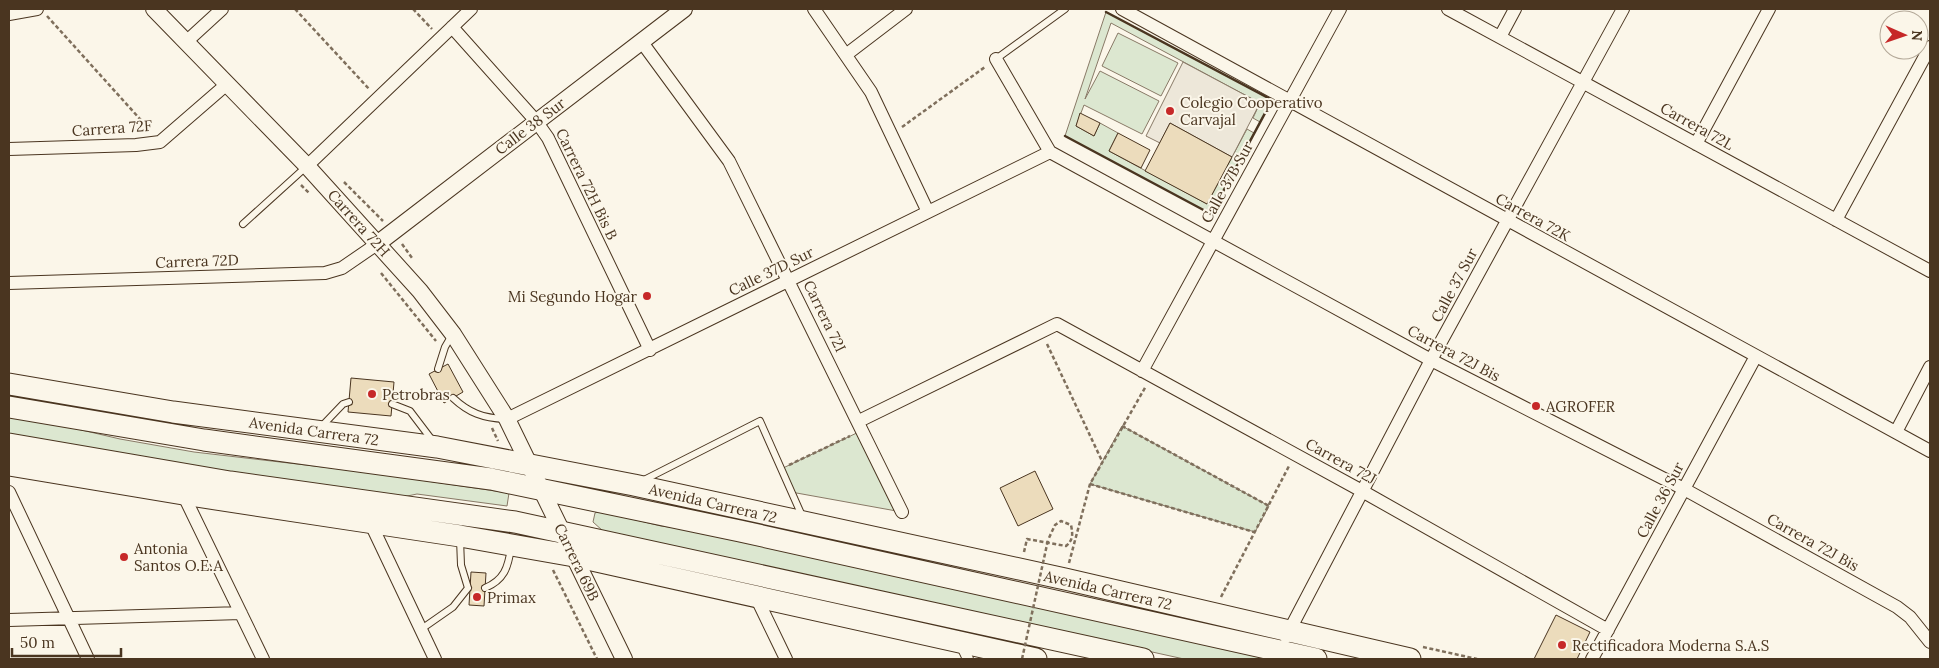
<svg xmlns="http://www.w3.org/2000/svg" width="1939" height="668" font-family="Lora,serif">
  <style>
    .green { fill: #dce7d0; stroke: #887966 }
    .parking { fill: #ede7d9; stroke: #887966 }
    .building { fill: #ecdcbc; stroke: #4a3520 }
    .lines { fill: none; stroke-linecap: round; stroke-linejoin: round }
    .service-casing { stroke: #4a3520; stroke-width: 8 }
    .pedestrian-casing { stroke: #4a3520; stroke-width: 12 }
    .minor-casing { stroke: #4a3520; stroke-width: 14 }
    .tertiary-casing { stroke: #4a3520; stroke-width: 18 }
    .trunk-casing { stroke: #4a3520; stroke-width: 23 }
    .path { stroke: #7f6f5c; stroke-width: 2.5; stroke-dasharray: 4 2.5; stroke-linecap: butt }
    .service { stroke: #fbf6e9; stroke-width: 6 }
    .pedestrian { stroke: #fbf6e9; stroke-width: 10 }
    .minor { stroke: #fbf6e9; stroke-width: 12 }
    .tertiary { stroke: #fbf6e9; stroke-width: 16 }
    .trunk { stroke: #fbf6e9; stroke-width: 21 }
    .path-bridge { stroke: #7f6f5c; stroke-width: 2.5; stroke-dasharray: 4 2.5; stroke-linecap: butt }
    .wall { stroke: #4a3520; stroke-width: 2.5 }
    .poi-dot { fill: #c62828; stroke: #fbf6e9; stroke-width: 2 }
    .labels { text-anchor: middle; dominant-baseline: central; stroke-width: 4; stroke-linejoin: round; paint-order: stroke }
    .poi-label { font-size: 15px; fill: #4a3520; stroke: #fbf6e9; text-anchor: start }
    .street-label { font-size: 15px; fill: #4a3520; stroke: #fbf6e9 }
  </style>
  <rect width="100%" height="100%" fill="#fbf6e9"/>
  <path class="green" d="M1106,12L1272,100L1260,122L1253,118L1260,103L1111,23L1085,99L1100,71L1159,101L1142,134L1084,105L1076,126L1094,136L1100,123L1118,133L1109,151L1207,204L1247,129L1254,133L1211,214L1065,136Z
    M1118,33L1178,63L1161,96L1102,66Z
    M9,413L120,439L194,452L366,472L509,493L507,506L417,494L393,499L9,438Z
    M1122,426L1269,506L1255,532L1090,484Z
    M863,430L902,512L791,492L781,469Z
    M599,511L661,526L734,535L1270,659H1184L603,531L593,522L595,513Z"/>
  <path class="parking" d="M1183,62L1260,103L1232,157L1170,123L1160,143L1146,136Z"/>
  <path class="building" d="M1080,113L1100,123L1094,136L1076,126Z
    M1170,123L1232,157L1207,204L1145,171Z
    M1118,133L1150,150L1141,168L1109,151Z
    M448,364L463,392L444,403L429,374Z
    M351,378L394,382L391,416L348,412Z
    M1035,471L1053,509L1018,526L1000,488Z
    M471,572L486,573L484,606L469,605Z
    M1556,615L1590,632L1577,659H1534Z"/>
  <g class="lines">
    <defs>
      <path id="service" d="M996,59L1065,9
        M243,224L307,166
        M438,369L445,347L452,335
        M453,398C469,413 483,418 505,419
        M392,404L410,411L432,440
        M321,427L343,404L349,402
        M642,481L760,421L803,518
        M460,539L461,565L468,588
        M485,588C504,580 508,568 511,548
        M420,630L453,607L468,588"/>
      <path id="pedestrian" d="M960,642L968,659"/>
      <path id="minor" d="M814,9L871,92L928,212
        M1122,9L1930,451
        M1448,9L1930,271
        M9,14L37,9
        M452,27L536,121L548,138L650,350
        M1500,37L1515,9
        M641,41L729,161L902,512
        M186,42L222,9
        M847,54L906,9
        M996,59L1050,152L1431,360L1684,489L1897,607L1910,617L1930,642
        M1696,144L1769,9
        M9,149L136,145L160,142L227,84
        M307,166L471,9
        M1836,220L1930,47
        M9,283L325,273L342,268L377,244
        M1142,371L1340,9
        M507,419L1050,152
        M859,421L1057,324L1362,491L1608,630
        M1896,432L1930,367
        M9,492L88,659
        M183,494L263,659
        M370,522L435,659
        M756,597L786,659
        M9,620L241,613
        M1286,637L1431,360L1623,9
        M1592,659L1756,356"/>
      <path id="tertiary" d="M154,9L307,166L420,291L453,334L507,419L624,659
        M377,244L684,9"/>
      <path id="trunk" d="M9,384L173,412L437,447L634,485L1065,579L1410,659
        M9,407L204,440L491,479L740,531L1316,659
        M9,444L230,482L515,522L1143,659
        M9,465L183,494L460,536L574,556L1036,659"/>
    </defs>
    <use href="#service" class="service-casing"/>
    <use href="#pedestrian" class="pedestrian-casing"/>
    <use href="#minor" class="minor-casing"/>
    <use href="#tertiary" class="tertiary-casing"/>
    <use href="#trunk" class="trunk-casing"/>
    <path class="path" d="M295,9L370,90
      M413,9L432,29
      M47,16L149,129
      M902,127L985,67
      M344,182L383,221
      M301,185L309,193
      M402,244L412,258
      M381,273L436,341
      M1047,344L1102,461
      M1122,426L1269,506
      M492,428L498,441
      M789,465L850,436
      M1090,484L1254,532
      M1024,552L1027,539L1066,546C1073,540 1073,535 1071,525L1061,521L1055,525L1048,540
      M1069,563L1090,484L1146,386
      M553,570L597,659
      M1221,597L1289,466
      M1423,647L1477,659"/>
    <use href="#service" class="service"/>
    <use href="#pedestrian" class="pedestrian"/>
    <use href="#minor" class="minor"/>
    <use href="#tertiary" class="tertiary"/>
    <use href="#trunk" class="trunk"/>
    <path class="path-bridge" d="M1022,659L1048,540"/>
    <path class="wall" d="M1065,136L1211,214L1272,100L1106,12"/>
  </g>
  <g class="poi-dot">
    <circle cx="1170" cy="111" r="5"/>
    <circle cx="647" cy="296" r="5"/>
    <circle cx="372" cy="394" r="5"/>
    <circle cx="1536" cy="406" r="5"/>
    <circle cx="124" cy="557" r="5"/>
    <circle cx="477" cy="597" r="5"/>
    <circle cx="1562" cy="645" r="5"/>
  </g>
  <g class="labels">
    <g class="poi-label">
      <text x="1180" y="102">Colegio Cooperativo<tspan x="1180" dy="17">Carvajal</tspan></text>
      <text x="637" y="296" text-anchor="end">Mi Segundo Hogar</text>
      <text x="382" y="394">Petrobras</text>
      <text x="1546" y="406">AGROFER</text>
      <text x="134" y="548">Antonia<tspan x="134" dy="17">Santos O.E.A</tspan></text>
      <text x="487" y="597">Primax</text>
      <text x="1572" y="645">Rectificadora Moderna S.A.S</text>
    </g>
    <g class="street-label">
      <text transform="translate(530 126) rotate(-37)">Calle 38 Sur</text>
      <text transform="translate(1697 126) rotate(29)">Carrera 72L</text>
      <text transform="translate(112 128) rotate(-4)">Carrera 72F</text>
      <text transform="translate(1227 182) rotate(-61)">Calle 37B Sur</text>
      <text transform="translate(587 184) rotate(64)">Carrera 72H Bis B</text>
      <text transform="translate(1533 217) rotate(29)">Carrera 72K</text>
      <text transform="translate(359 223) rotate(48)">Carrera 72H</text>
      <text transform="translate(197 261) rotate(-2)">Carrera 72D</text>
      <text transform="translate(771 271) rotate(-26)">Calle 37D Sur</text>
      <text transform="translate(1454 285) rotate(-62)">Calle 37 Sur</text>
      <text transform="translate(825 316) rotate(64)">Carrera 72I</text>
      <text transform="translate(1454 353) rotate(28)">Carrera 72J Bis</text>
      <text transform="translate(314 431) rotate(8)">Avenida Carrera 72</text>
      <text transform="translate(1341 461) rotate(29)">Carrera 72J</text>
      <text transform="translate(1660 500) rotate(-62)">Calle 36 Sur</text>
      <text transform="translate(713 503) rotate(13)">Avenida Carrera 72</text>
      <text transform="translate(1813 542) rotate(29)">Carrera 72J Bis</text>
      <text transform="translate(577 562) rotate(64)">Carrera 69B</text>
      <text transform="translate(1108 590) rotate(13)">Avenida Carrera 72</text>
    </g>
  </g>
  <rect width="1939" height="668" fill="none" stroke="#4a3520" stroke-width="20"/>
  <g transform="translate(1904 35) rotate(92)"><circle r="24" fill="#fbf6e9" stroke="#b4a999"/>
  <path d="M0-4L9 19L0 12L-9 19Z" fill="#c62828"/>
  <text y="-8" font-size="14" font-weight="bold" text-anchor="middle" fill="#4a3520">N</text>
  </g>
  <path d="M12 648v8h109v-8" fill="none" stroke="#4a3520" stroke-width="2.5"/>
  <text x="20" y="648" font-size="15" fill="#4a3520" stroke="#fbf6e9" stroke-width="4" paint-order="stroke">50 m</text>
</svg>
